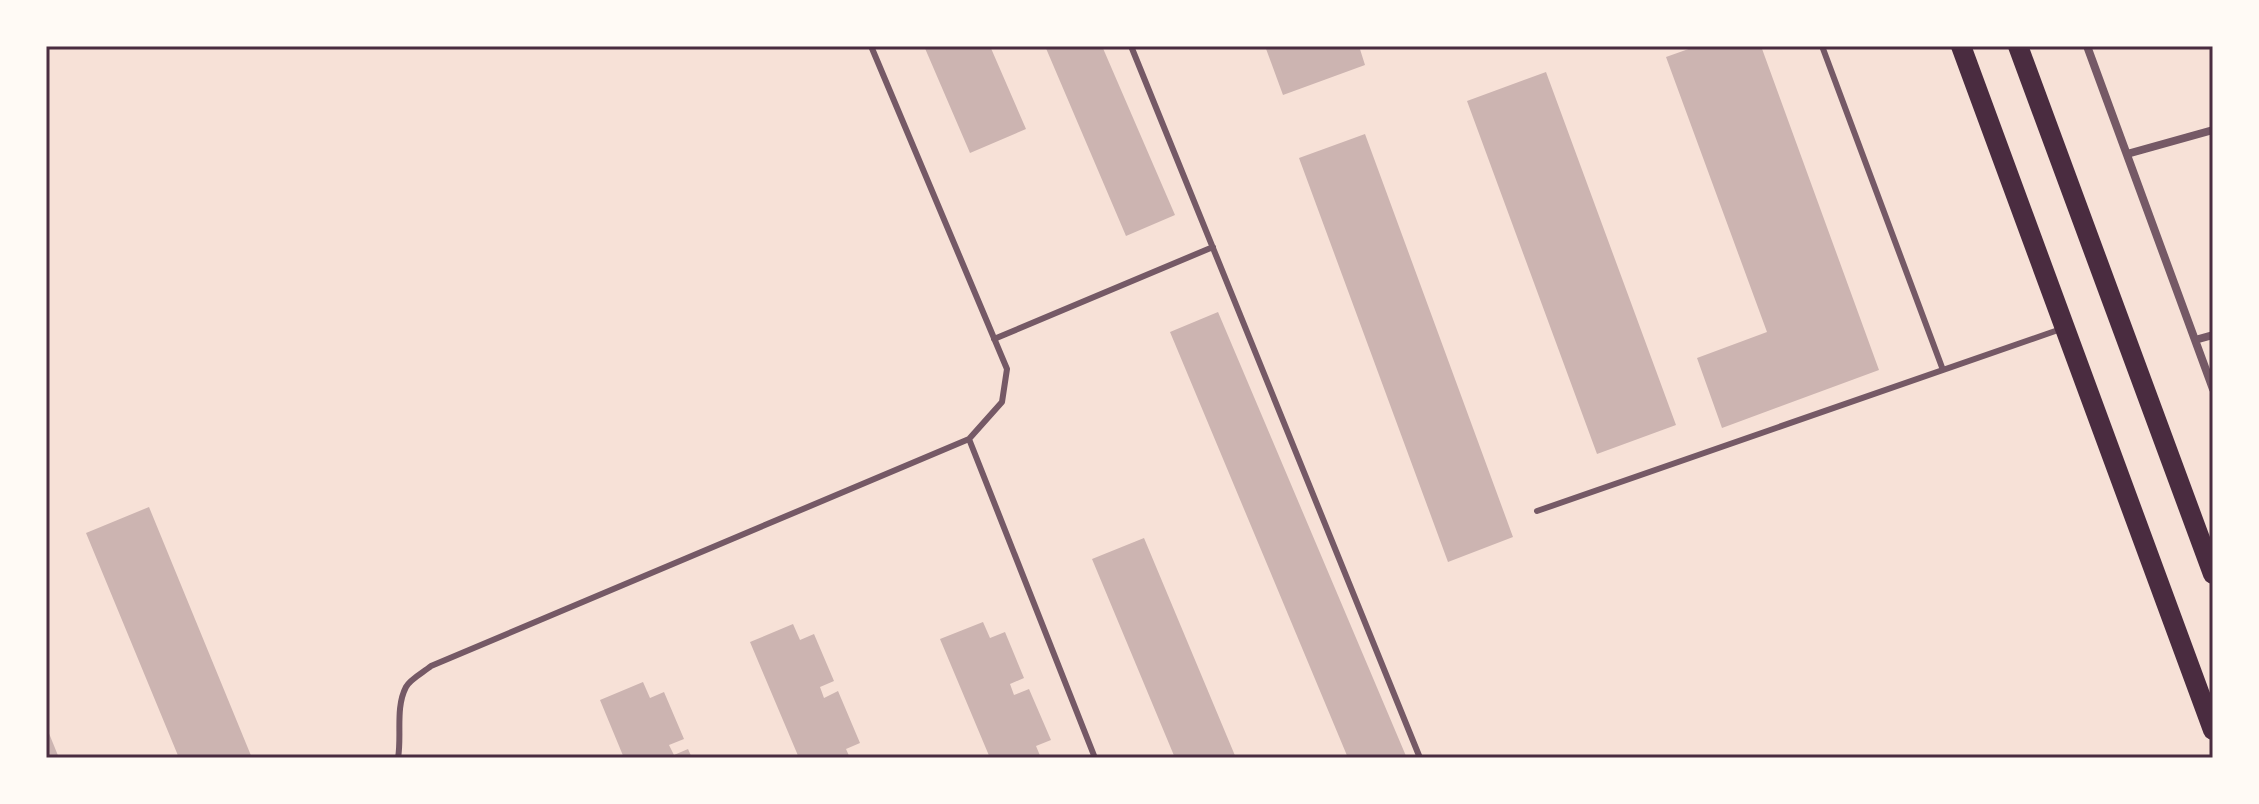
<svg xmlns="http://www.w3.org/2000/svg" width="2259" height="804" font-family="Cabin,sans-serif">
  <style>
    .building { fill: #ccb4b1 }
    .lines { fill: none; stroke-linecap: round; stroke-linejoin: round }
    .service { stroke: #755966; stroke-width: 6 }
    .minor { stroke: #755966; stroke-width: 8 }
    .primary { stroke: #4a2c40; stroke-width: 20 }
    .neatline { fill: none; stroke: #4a2c40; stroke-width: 3 }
  </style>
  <rect width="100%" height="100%" fill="#f7e1d7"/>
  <path class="building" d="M924,46H990L1026,129L970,153Z
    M1045,46H1102L1175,215L1126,236Z
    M1265,46H1359L1365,65L1283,95Z
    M1697,46H1761L1879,370L1722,428L1697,358L1767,332L1666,57Z
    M1546,72L1676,425L1597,454L1467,101Z
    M1365,134L1513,537L1448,562L1299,158Z
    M1218,312L1406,756L1400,758H1348L1170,332Z
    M149,507L252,758H179L86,533Z
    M1144,538L1236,758H1175L1092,559Z
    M983,622L990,638L1005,632L1024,678L1010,684L1014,695L1029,689L1051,740L1036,746L1041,758H990L940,639Z
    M793,624L800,640L814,634L834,681L820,687L824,698L838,691L860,743L846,749L850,758H799L750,642Z
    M643,682L650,698L664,692L684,739L669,745L674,755L688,749L692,758H624L600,700Z
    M46,726L59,758H46Z"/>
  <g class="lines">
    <path class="service" d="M871,46L1007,369L1002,402L969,439
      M1131,46L1420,758
      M1822,46L1943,370
      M994,339L1213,247
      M1537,511L2061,329
      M398,758C402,736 395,708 406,687C410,679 424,672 431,666L969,439L1095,758
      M1524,758H1526"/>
    <path class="minor" d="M2087,46L2213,389
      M2127,154L2213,130
      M2195,340L2213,335"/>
    <path class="primary" d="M1961,46L2213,730
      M2018,46L2213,574"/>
  </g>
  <rect width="2259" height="804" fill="none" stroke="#fffaf5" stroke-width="96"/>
  <rect x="48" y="48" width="2163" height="708" class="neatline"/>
</svg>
